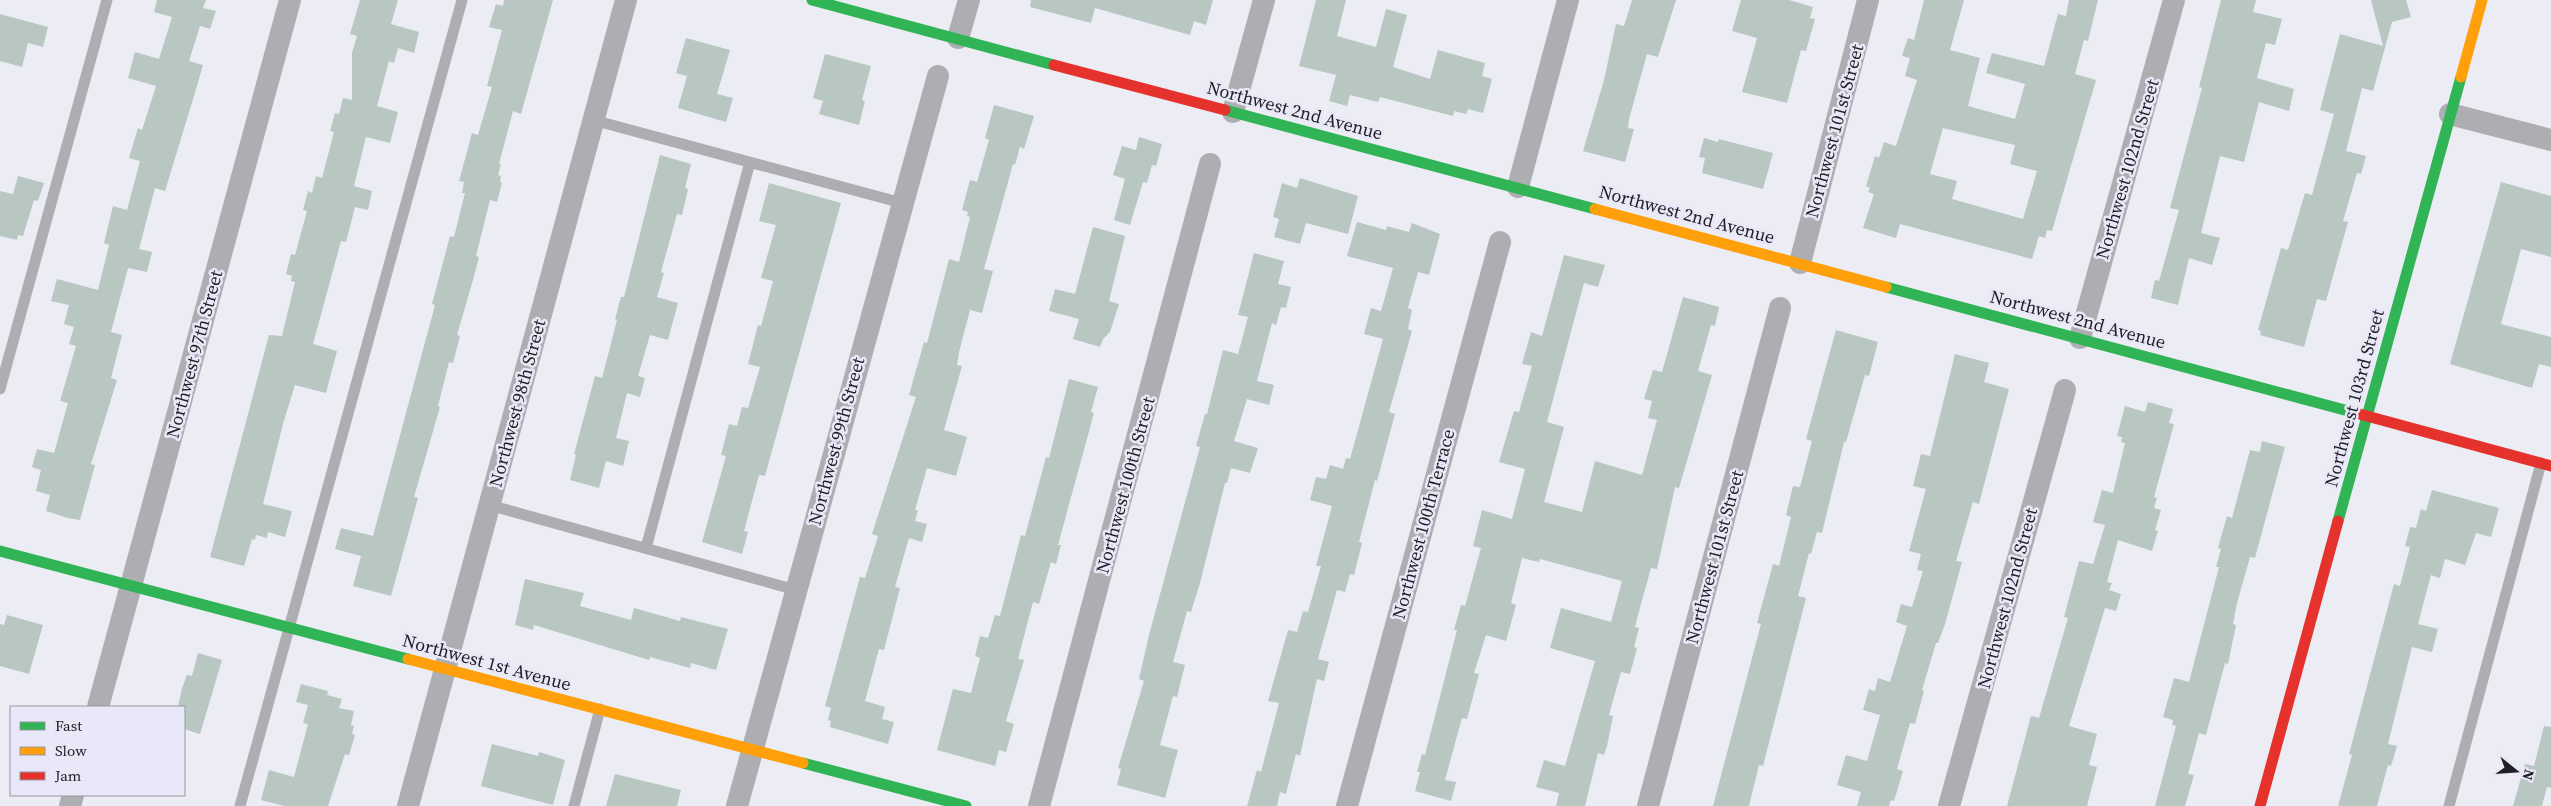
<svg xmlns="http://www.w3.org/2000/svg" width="2551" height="806" font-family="'Source Serif 4',serif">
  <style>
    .building { fill: #b8c7c2; fill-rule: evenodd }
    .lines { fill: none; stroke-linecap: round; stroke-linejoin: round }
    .lane { stroke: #adaeb1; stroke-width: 11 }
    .street { stroke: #adaeb1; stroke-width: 22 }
    .fast { stroke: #30b455; stroke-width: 11 }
    .slow { stroke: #ff9f0a; stroke-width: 11 }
    .jam { stroke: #e5322d; stroke-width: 11 }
    .labels { text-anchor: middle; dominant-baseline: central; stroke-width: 5; stroke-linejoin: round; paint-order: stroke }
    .street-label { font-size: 18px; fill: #1e1e24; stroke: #e8e8f8 }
  </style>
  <rect width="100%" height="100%" fill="#ececf4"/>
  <path class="building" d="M157,0H206L203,8L216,11L210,29L200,26L189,61L203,65L197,86L165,191L155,188L145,226L139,249L152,252L147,272L128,268L111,332L122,335L111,378L117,380L91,464L95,465L80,520L68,518L46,511L50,495L36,491L41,470L32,467L37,449L54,453L68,403L60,401L76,346L69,344L74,327L64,324L69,305L51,301L57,279L98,290L109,245L104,243L113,206L127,210L140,161L129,158L138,128L142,130L156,86L128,78L135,52L159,59L172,17L154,12Z
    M360,0H398L391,24L419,32L414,53L398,48L394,63L389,61L377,106L398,112L390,143L366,137L354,186L372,191L368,210L355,207L346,242L341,241L313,344L337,351L326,393L295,385L283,424L263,504L292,511L285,537L268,532L267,538L256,535L255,540L252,539L244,566L210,557L269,335L282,336L295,282L291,281L292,276L286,274L291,254L295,255L307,211L303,210L308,191L312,193L316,176L322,178L334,132L330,131L335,113L339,114L343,98L352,100V53L357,36L350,34Z
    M504,0H553L521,114L513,111L499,164H501L498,175L501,176L500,182L502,183L497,202L490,200L476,256L479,257L473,280L457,335L460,336L453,363L449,362L438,406L440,407L414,497L418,498L391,596L353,586L361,556L335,549L341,528L373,536L435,305L432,304L450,236L454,237L465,193H462L464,182L459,181L472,133L478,135L492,87L487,86L502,30L489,27L496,4L503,6Z
    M1031,0H1213L1206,25L1194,21L1190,35L1095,8L1091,23L1030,7Z
    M1316,0H1346L1337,36L1376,47L1386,9L1407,15L1393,67L1430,79L1438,50L1485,63L1482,76L1492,79L1483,113L1468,109L1466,114L1454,111L1453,116L1380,97L1378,102L1350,95L1347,106L1329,101L1336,75L1299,66Z
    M1632,0H1676L1658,57L1647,54L1629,119L1628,128L1634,129L1625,162L1583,151L1604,80L1616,24L1624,26Z
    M1741,0H1789L1813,7L1810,18L1815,19L1806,51L1801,50L1787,103L1742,92L1757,38L1732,31Z
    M1924,0H1964L1950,50L1980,58L1968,106L2015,119L2025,84L1986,73L1992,53L2044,66L2058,14L2066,16L2069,0H2098L2088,41L2084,40L2075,74L2096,80L2052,231L2047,230L2045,238L2039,236L2032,259L1900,224L1896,238L1863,228L1874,194L1868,192L1870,188L1866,186L1875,156L1879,158L1884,142L1896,146L1917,80L1905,76L1910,58L1902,56L1908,38L1914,40ZM1943,128L2015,145L2010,164L2037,171L2023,219L1952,199L1957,181L1930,174Z
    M2221,0H2256L2253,12L2282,19L2275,45L2266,43L2257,78L2294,89L2289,111L2259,102L2244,162L2220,156L2201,233L2220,238L2212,265L2189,258L2178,305L2151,298L2155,280L2159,281L2179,210L2170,208L2202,88L2199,87Z
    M2371,0H2406L2411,17L2392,22L2373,91L2362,88L2346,151L2366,156L2361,174L2357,173L2343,221L2348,222L2326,301L2317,299L2304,347L2260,335L2261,331L2258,330L2281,248L2288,250L2305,193L2312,195L2334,114L2320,110L2340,34L2383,46Z
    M0,14L48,27L43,47L28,43L22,67L0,61Z
    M686,38L730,50L717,94L733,98L726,122L678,108L687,76L676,73Z
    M825,54L871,66L862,100L865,101L859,125L819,114L823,101L813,98Z
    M994,105L1034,116L1024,149L1020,147L1015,165L1013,164L984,269L993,271L982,313L970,310L959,352L957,365L962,366L944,430L967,437L956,476L927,468L915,510H918L915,521L927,524L922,542L909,538L895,587L900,588L884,650L879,649L865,701L885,707L882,719L894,722L888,744L830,727L831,721L828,720L831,708L825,706L860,577L865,578L878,536L872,534L916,397L909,395L924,342L927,343L949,259L959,262L970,217L967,216L968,212L962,210L970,180L977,182L989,140L985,138Z
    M1139,137L1162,144L1156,166L1152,165L1147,183L1143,182L1130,225L1114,220L1125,179L1113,175L1122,146L1136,150Z
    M1704,138L1718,142L1719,139L1773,153L1763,189L1702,173L1705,158L1699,157Z
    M660,155L691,164L685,188L688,189L682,215L677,214L661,272L664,273L657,297L678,303L668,340L650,335L638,376L645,378L640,397L627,393L616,438L629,441L623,466L606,461L599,488L570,480L576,455L574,454L595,376L602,378L617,320L615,319L621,297H624Z
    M18,176L44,183L38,201L34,200L23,236L18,235L17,240L0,236V191L13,194Z
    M1300,178L1358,196L1348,234L1306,223L1300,244L1274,237L1279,219L1273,217L1282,183L1297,188Z
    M2501,182L2551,196V257L2521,249L2501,324L2551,337V367L2539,364L2532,388L2450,364Z
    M769,183L841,203L765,476L759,475L744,531L748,532L742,554L702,542L726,456L721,455L729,424L737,426L742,407L748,408L760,367L748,364L758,325L761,326L773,281L761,278L776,225L759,221Z
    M1357,222L1386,230L1387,226L1409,232L1412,223L1440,234L1429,275L1418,272L1408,308L1412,310L1408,329L1412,331L1389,412L1395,414L1377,481L1375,480L1359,542L1362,543L1354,575L1350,574L1345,592L1337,590L1318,659L1329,662L1324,681L1317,679L1300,756L1296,754L1286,794L1280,792L1277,806H1247L1257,770L1261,772L1279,703L1268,701L1288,630L1297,632L1303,611L1308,612L1321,566H1316L1332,506L1310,500L1316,477L1326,479L1330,465L1343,469L1346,458L1350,459L1383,339L1364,334L1371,308L1381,311L1393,268L1347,256Z
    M1093,227L1125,236L1109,301L1119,304L1110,332L1103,339L1100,347L1073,339L1079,319L1049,311L1055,289L1075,294Z
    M1254,253L1284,261L1278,284L1291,287L1286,308L1281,307L1276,325L1272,323L1257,381L1274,385L1269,405L1247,399L1234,441L1258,448L1250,473L1231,468L1227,483H1225L1200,583L1191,612L1187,611L1173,662L1185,665L1177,697L1173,696L1160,745L1178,750L1165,798L1117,785L1121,769L1118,768L1144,681L1139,679L1149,635L1200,447L1196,446L1205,414H1207L1223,350L1238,354L1248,317L1238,315Z
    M1564,255L1605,265L1598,287L1584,283L1547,422L1564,427L1544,502L1582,512L1595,461L1642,475L1657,420L1648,418L1652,401L1644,399L1653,370L1662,372L1683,297L1719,307L1715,326L1711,325L1698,371L1712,375L1679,488L1675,487L1657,569L1651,568L1638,615L1635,627L1639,628L1634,647L1637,648L1630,674L1621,672L1609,715L1613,716L1607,746L1604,755L1598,753L1585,806H1556L1559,793L1536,787L1544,760L1565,766L1595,661L1550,648L1561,608L1611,622L1622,581L1540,559L1539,562L1522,558L1511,603L1516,605L1506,641L1486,635L1474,673L1479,674L1467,719L1462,718L1445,780L1456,782L1451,801L1415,791L1420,772H1417L1422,754L1425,755L1457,630H1454L1461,605L1465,606L1481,548L1473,546L1482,510L1512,519L1525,469L1499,462L1514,411L1519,412L1532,366L1522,364L1531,332L1542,336Z
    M1836,330L1878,342L1869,376L1865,375L1846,442H1844L1822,533L1817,532L1811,554L1809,553L1798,596L1806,598L1763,766L1759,765L1749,806H1713L1761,624L1757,623L1773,564L1779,566L1791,517L1786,515L1793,486L1800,487L1812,441L1806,439Z
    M1955,354L1989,363L1984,382L2009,389L1979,504L1973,502L1962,540L1956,561L1962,562L1945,624L1938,643H1936L1922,690L1924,691L1915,724L1910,723L1897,769L1903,771L1894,801L1891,800L1889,806H1857L1861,792L1837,785L1846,755L1867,761L1880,715L1863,710L1869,689L1875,691L1878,678L1890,682L1907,626L1896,622L1901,604L1912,607L1923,571L1917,570L1921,554L1909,551L1926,489L1913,486L1921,454L1930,456Z
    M1069,379L1098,387L1091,412L1094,413L1058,545H1061L1056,564L1051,562L1039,604L1033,602L1018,659L1024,660L1006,721L1014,724L1006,752L999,750L995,766L937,750L953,689L971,693L980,658L975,656L980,636L988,638L995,615L1000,616L1021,535L1025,536L1046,457L1049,458Z
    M2148,402L2173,409L2169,423L2174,424L2154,497L2157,498L2154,508L2161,510L2155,530L2158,531L2152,551L2118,540L2107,582L2112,583L2109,590L2121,594L2116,611L2105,608L2069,726L2097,734L2089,765L2097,767L2087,806H2007L2031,716L2039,718L2068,618L2064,617L2079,561L2093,564L2105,525L2093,522L2102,490L2113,493L2125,443L2121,442L2122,437L2117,436L2125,406L2145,412Z
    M2262,441L2285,447L2255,558L2250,557L2237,603L2233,624L2236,625L2228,664L2225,663L2206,735L2199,733L2188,774L2194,775L2185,806H2155L2176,726L2172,725L2173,720L2163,717L2174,678L2189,682L2219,567H2216L2221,549L2218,548L2227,516L2232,518L2250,450L2260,452Z
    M2432,490L2499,508L2491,537L2476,533L2465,565L2445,559L2440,578L2431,575L2418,624L2438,629L2432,652L2412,647L2388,744L2397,746L2391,766L2388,765L2377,806H2338L2352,755L2349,754L2394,584L2400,586L2410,547L2405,546L2410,527L2416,528L2421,509L2426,511Z
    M525,579L584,593L580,606L631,620L634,608L680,621L681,617L728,629L716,670L691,663L690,668L650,657L649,660L534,625L533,630L515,625Z
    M7,615L43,625L29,674L0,666V624L4,625Z
    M198,653L222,660L200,734L184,729V707H178L182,688L187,675L192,676Z
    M301,684L328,691L327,695L342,699L339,708L354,711L351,725L354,726L352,734L355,735L349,755L345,754L328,806H284L261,800L269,770L294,777L308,724L303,723L308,705L296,702Z
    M2544,726L2551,727V788L2547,787L2542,806H2513L2525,764L2534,766Z
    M492,744L538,756L539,752L565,760L553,805L481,786Z
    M615,774L681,790L677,806H606Z"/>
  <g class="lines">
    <path class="lane" d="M593,120L902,203
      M0,389L107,0
      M489,505L796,590
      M646,548L750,162
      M240,806L462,0
      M574,806L600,709
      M2449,806L2541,463"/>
    <path class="street" d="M958,38L969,0
      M1233,112L1264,0
      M2450,114L2551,140
      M1518,187L1568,0
      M1800,263L1868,0
      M2080,338L2174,0
      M98,707L290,0
      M70,806L73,795
      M408,806L626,0
      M737,806L938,76
      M1039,806L1210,164
      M1347,806L1500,242
      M1648,806L1780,308
      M1949,806L2065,390"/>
    <path class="fast" d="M812,0L1054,65
      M1225,110L1595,209
      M1886,287L2352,412
      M2338,521L2461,77
      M0,551L408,659
      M803,763L966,806"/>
    <path class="slow" d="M2461,77L2482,0
      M1595,209L1886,287
      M408,659L803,763"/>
    <path class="jam" d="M1054,65L1225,110
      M2352,412L2551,466
      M2260,806L2338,521"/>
  </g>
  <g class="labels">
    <g class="street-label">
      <text transform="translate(1295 110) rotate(15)">Northwest 2nd Avenue</text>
      <text transform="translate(1834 131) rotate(-75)">Northwest 101st Street</text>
      <text transform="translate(2127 169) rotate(-74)">Northwest 102nd Street</text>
      <text transform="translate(1687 214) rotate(15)">Northwest 2nd Avenue</text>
      <text transform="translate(2078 319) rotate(15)">Northwest 2nd Avenue</text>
      <text transform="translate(194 354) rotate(-75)">Northwest 97th Street</text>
      <text transform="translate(2354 398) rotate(-75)">Northwest 103rd Street</text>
      <text transform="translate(517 403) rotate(-75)">Northwest 98th Street</text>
      <text transform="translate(836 441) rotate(-75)">Northwest 99th Street</text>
      <text transform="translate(1125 485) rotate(-75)">Northwest 100th Street</text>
      <text transform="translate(1423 524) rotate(-75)">Northwest 100th Terrace</text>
      <text transform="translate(1714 557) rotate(-75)">Northwest 101st Street</text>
      <text transform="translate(2007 598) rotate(-75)">Northwest 102nd Street</text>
      <text transform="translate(487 662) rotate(15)">Northwest 1st Avenue</text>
    </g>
  </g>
  <rect x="10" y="706" width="175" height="90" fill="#e8e8f8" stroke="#9797a3"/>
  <rect x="20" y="722" width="25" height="8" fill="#30b455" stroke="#9797a3"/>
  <text x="55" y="731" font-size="15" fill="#1e1e24">Fast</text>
  <rect x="20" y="747" width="25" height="8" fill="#ff9f0a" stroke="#9797a3"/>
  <text x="55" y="756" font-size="15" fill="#1e1e24">Slow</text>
  <rect x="20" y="772" width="25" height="8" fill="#e5322d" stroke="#9797a3"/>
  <text x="55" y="781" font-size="15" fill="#1e1e24">Jam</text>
  <g transform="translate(2516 771) rotate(107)" stroke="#e8e8f8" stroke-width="4" paint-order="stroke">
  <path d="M0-4L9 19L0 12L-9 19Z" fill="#1e1e24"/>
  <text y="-8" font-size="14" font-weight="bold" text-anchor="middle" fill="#1e1e24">N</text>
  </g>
</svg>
